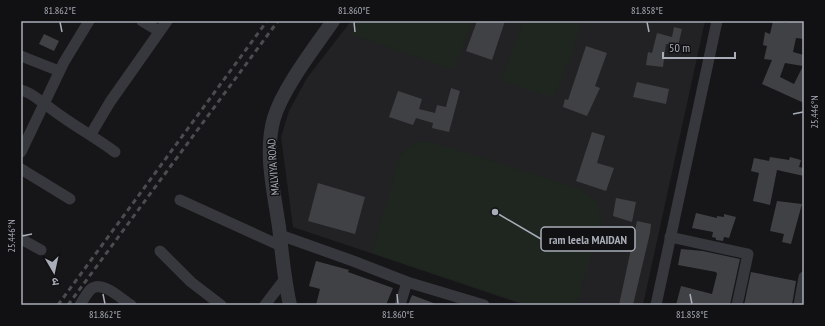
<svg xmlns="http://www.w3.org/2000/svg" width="825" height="326" font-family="'PT Sans Narrow','Noto Sans Devanagari',sans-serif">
<rect width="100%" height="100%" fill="#161618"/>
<polygon fill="#222225" points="351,21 705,21 643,305 525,305 293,227 281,137 289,111 307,78"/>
<g fill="#1e261f">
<polygon points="359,21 473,21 453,69 350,34"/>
<polygon points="524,21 582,21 569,62 554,95 542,95 501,80"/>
<polygon points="417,142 433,142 581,190 597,203 602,222 576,305 529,305 372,253 400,157 406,149"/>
</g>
<g fill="#404145" fill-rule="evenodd">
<polygon points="477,21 505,21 492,60 466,51"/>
<path d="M773 21 788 23 789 21H804V39L796 38 793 52 804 55V103L762 84 772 60 764 59 767 46 763 45 765 32 770 34ZM785 63 803 66 794 84 780 77Z"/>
<polygon points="674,27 682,29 678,46 666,44 663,67 646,65 648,52 652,53 657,33 672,37"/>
<polygon points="44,34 59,41 54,51 39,44"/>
<polygon points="586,46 607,53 595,86 600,88 587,116 563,107 565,99 568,100"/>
<polygon points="637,82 669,89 666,104 633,97"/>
<polygon points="451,88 460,91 449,132 432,128 433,123 416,118 413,125 389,117 398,91 422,99 419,109 435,113 437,105 446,107"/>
<polygon points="592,132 605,136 597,163 614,168 606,191 576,181"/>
<polygon points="770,157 789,160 790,157 801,160 799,167 804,168 804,176 777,170 770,205 753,201 759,173 751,171 754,158 769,161"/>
<polygon points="318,183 365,197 355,234 308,221"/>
<polygon points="616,198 636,202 632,222 613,216"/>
<polygon points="777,201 802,204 791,244 782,242 784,234 770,231"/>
<polygon points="696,213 717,218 717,216 724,217 724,214 736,217 729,238 724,237 723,241 716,240 716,238 712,237 713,232 692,228"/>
<polygon points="637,221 651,224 650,233 633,305 619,305"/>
<polygon points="681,249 703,251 740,259 730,305 676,305 681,286 712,294 717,274 716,272 678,265"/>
<polygon points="316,261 349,270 348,272 393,288 386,305 316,305 320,289 309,286"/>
<polygon points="751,272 796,281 792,305 744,305"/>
<polygon points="412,295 436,304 436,305 408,305"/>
</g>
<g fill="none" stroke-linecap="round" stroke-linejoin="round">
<g stroke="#37383d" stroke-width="11">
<polyline points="142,21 159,31"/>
<polyline points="21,56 59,71"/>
<path d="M21 90C32 93 36 98 45 104 67 122 92 135 115 152"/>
<polyline points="91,134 110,102 167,21"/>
<polyline points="21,152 64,62 89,21"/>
<polyline points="21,169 70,199"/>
<polyline points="180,200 281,246"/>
<polyline points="280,235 353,261 407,282 484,305"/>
<polyline points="670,237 748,254 737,305"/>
<polyline points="21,239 41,250"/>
<polyline points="160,251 191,282 221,305"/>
<path d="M80 305C83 300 87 293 91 289 103 280 121 299 131 305"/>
<polyline points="265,305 284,280"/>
<polyline points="400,305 407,282"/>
<polyline points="656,305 717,21"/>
<polyline points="799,305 804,277"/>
</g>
<path stroke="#37383d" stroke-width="14" d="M290 305C284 279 282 253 279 227 274 192 264 152 274 118 283 88 315 47 333 21"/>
<g stroke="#4a4c52" stroke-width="3" stroke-dasharray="5 4" stroke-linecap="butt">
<polyline points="58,305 267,21"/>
<polyline points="68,305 278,21"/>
</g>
</g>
<path fill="none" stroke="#a8adb8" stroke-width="1.5" d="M60 22 62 32M354 22 355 32M647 22 649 32M793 114 803 112M22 236 32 234M103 294 105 304M397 294 398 304M690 294 692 304"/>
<g text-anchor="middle" stroke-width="3" stroke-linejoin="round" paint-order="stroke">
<g font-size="11" fill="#a8adb8" stroke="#111113">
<text transform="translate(273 167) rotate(-94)" y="4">MALVIYA ROAD</text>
</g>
</g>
<path fill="none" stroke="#a8adb8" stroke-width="1.5" d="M495 212L541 239"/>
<circle fill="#a8adb8" stroke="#111113" stroke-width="1.5" cx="495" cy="212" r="4"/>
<rect fill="#111113" stroke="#a8adb8" stroke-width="1.5" x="541" y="227" width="94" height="24" rx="4"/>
<g font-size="12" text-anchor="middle" font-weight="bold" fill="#a8adb8">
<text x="588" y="244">ram leela MAIDAN</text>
</g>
<rect width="825" height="326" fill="none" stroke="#111113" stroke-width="44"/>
<g transform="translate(54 272) rotate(171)" stroke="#111113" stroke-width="3" paint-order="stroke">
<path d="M0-3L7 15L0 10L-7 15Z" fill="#a8adb8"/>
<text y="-6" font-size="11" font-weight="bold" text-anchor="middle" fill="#a8adb8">उ</text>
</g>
<path d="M663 52v6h72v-6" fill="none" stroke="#a8adb8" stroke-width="2"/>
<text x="669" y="52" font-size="12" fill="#a8adb8" stroke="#111113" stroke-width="3" paint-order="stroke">50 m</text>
<rect x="22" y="22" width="781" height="282" fill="none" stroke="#a8adb8" stroke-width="1.5"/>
<g font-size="10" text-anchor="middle" fill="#a8adb8">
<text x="60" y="14">81.862°E</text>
<text x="354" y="14">81.860°E</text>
<text x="647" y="14">81.858°E</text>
<text transform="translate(814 112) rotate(-90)" y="4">25.446°N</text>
<text transform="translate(11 236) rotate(-90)" y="4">25.446°N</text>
<text x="105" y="318">81.862°E</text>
<text x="398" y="318">81.860°E</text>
<text x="692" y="318">81.858°E</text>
</g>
</svg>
